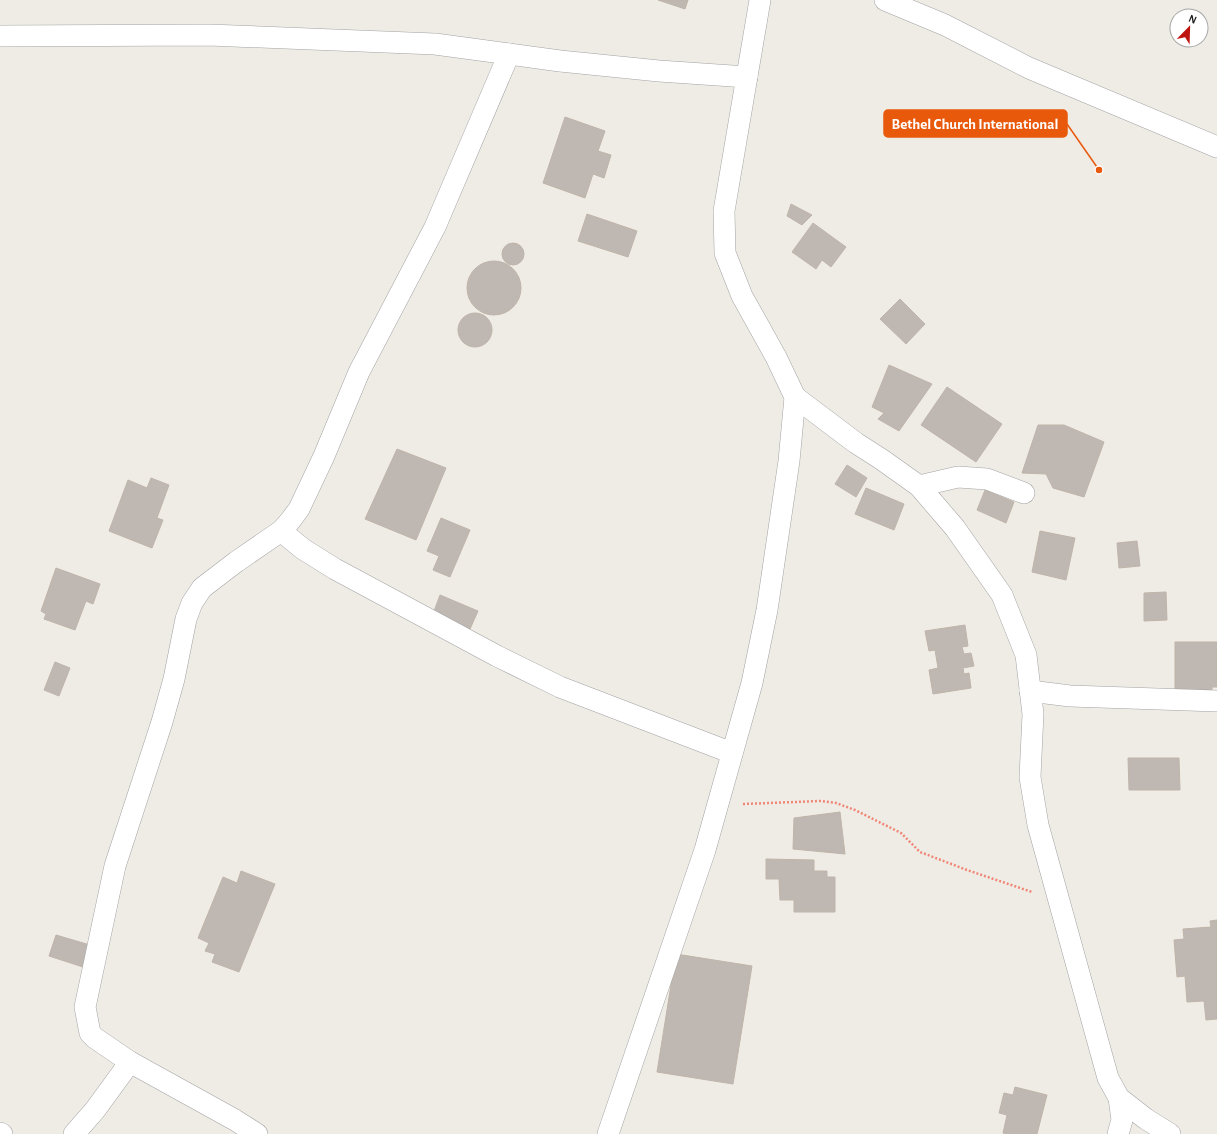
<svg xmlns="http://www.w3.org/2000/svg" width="1217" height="1134" font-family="'Alegreya Sans',sans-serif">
<rect width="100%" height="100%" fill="#efece6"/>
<g fill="#bfb8b2" stroke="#bfb4a9">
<polygon points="658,0 688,0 685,9"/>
<polygon points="565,117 605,131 598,151 611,155 604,178 593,174 585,198 543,183"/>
<polygon points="791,204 812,215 802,225 787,216"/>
<polygon points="587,214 637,231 628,257 578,241"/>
<polygon points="813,223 846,247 831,267 822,260 816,269 792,252"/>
<circle cx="513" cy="254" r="11"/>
<circle cx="494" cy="288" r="27"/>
<polygon points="900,299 925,324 906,344 880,319"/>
<circle cx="475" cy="330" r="17"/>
<polygon points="889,365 932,384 899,431 878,419 884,413 872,407"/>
<polygon points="947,387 1002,424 976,462 921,425"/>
<polygon points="1038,425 1064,425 1104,442 1084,497 1053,488 1046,474 1022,473"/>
<polygon points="397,449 446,468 416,540 365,519"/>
<polygon points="847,465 867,478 856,497 835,484"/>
<polygon points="151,478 169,485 157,518 163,520 152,548 109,531 128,480 147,488"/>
<polygon points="866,488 904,504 894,530 855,514"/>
<polygon points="985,490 1014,502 1006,523 977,510"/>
<polygon points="441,518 470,530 450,577 433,570 439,556 427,551"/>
<polygon points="1040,531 1075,538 1066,580 1032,572"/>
<polygon points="1137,541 1140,566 1119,568 1117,543"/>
<polygon points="56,568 100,584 93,604 86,601 75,630 44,619 46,614 41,611"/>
<polygon points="1166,592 1167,620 1144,621 1144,593"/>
<polygon points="440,595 478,611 470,629 433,614"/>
<polygon points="965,625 968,646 962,647 964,654 971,653 974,666 963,668 964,674 969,673 971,688 933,694 929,670 938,668 935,650 929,651 925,631"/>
<polygon points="1175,642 1217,642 1217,687 1212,687 1212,697 1188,697 1188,689 1175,689"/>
<polygon points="55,662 70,668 59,696 44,690"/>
<polygon points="1128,758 1179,758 1180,790 1129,790"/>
<polygon points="840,812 845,854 793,849 794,818"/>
<polygon points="766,859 814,860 814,871 827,871 827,877 835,877 835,912 794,912 794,900 780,900 779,879 766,879"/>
<polygon points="241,871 275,884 239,972 212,962 215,954 205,951 209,943 198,938 223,877 237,883"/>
<polygon points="1217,920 1217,1019 1206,1020 1204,1001 1187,1002 1185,976 1177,977 1174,940 1184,939 1183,929 1211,927 1210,921"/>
<polygon points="56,935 90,945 83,967 49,956"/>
<polygon points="676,954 752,966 733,1084 657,1072"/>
<polygon points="1015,1087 1047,1095 1037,1134 1008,1134 1003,1133 1007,1115 999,1113 1004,1093 1013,1095"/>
</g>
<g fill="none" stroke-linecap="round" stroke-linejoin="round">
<g stroke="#a3a3a3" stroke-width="22">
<g id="street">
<polyline points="885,0 945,25 1029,68 1217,147"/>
<polyline points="0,36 209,35 435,44 560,61 659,71 747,77"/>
<polyline points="795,397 856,443 881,459 919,486 955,528 1002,595 1026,655 1033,714 1030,777 1038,825 1108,1078 1119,1098 1146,1119 1170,1134"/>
<polyline points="919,486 958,477 987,479 1024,493"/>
<polyline points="281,531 303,549 335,569 497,656 560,687 732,753"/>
<polyline points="1030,691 1070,696 1217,701"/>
<polyline points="0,1133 2,1134"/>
<polyline points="74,1134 95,1110 130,1062"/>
<polyline points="257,1134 235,1120 130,1062 95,1038 90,1033 85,1007 115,866 162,722 174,679 186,619 192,603 202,588 236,562 281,531 290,521 299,509 324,456 359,372 435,227 509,54"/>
<polyline points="608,1134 705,850 752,683 767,610 789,461 795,397 776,357 742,296 725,253 724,211 760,0"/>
<polyline points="1118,1134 1122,1120 1119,1098"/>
</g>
</g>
<polyline stroke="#f08676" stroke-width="2.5" stroke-dasharray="2 2" stroke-linecap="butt" points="743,804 820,801 836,803 855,810 901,833 920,852 967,870 1032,892"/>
<use href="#street" stroke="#fff" stroke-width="21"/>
</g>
<path fill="none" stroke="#e8590c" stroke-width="1.5" d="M1099 170L1067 124"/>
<circle fill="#e8590c" stroke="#fff" stroke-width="1.5" cx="1099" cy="170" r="4"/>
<rect fill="#e8590c" stroke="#e8590c" stroke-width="1.5" x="884" y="110" width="183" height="27" rx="4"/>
<g font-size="15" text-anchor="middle" font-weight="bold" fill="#fff">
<text x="975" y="129">Bethel Church International</text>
</g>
<g transform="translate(1189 28) rotate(23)"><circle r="19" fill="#ffffff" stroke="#a5a5a5"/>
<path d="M0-3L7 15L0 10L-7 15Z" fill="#bf130f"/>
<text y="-6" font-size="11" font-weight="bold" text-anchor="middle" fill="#1f1f1f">N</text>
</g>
</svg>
